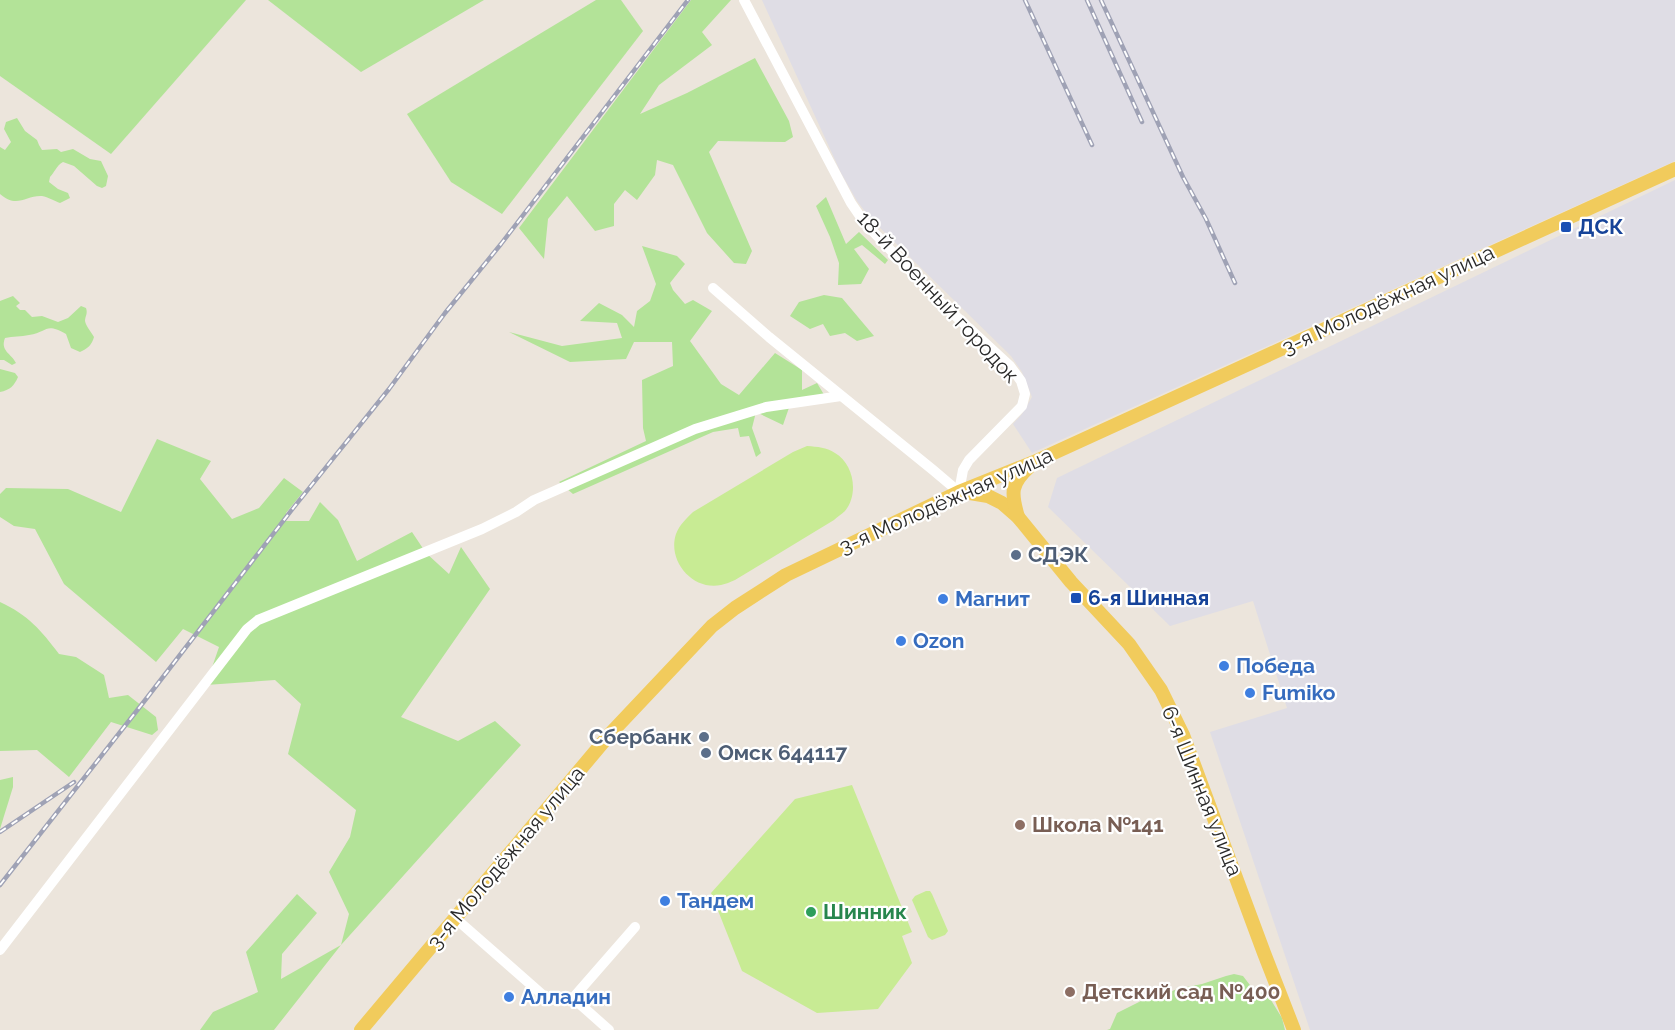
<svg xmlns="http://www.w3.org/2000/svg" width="1675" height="1030" font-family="Raleway,sans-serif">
<rect width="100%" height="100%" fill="#ece5dc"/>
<g fill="#dfdde5">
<polygon points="762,0 1675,0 1675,161 1032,453 1013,424 1022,414 1032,397 1022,372 1011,356 870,218 857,201 841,173"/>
<polygon points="1675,180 1675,1030 1310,1030 1210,732 1287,708 1253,601 1170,626 1048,507 1057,478"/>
</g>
<g fill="#b3e398">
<polygon points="0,0 246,0 111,154 0,76"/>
<polygon points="268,0 484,0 361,72"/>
<polygon points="596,0 621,0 643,31 502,214 451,182 407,114"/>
<polygon points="691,0 731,0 702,32 712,45 659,85 640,114 687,93 755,58 789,121 793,137 785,142 718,141 709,152 752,251 746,264 734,263 707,233 673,165 657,160 655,175 637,200 625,190 614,204 614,226 595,231 567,196 548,219 544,259 519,228"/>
<path d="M17 118 25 131 37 140 39 145 42 150 57 149 61 152 73 149 90 159 101 161 108 176 106 186 102 188 97 186 74 166 63 162C56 166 55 172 50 177L49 182 58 189 68 193 70 198 60 203C55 201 48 197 42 196 26 195 17 209 0 194V147L5 150 11 142 4 129 6 122Z"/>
<polygon points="826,197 846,244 859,232 888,260 885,264 862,245 854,249 869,269 861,284 838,285 839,263 830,237 816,206"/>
<polygon points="642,246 677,256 685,264 670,283 673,290 685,304 693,300 712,311 690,341 721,384 739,395 775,353 802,370 802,390 817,383 829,403 791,402 783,425 756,412 752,428 761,453 756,457 749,436 740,437 738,428 713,432 573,494 559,482 646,441 643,428 642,380 673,366 672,342 634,342 626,359 570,362 509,332 562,346 622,338 617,323 580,321 599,303 622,315 634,327 637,311 650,301 656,284"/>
<polygon points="824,295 842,298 874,336 857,341 845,333 830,336 823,324 810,329 790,316 799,302"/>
<path d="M13 296 20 303 16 306 20 310H25L32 317 42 316 58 322 68 318 81 306 86 308C88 314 85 316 85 321 86 326 91 332 94 337 92 345 87 349 80 352L71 348 66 334C45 322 48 332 29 335 21 337 13 336 5 338 0 351 11 353 16 363L12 365 4 360H0V301Z"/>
<path d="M0 369 15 373 18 377C14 386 10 390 0 392Z"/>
<polygon points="157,439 211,461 200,479 232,519 259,508 284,478 303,492 286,513 286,521 309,521 320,502 338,520 357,561 412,532 426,553 449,574 461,547 490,589 401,717 458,741 495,721 521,745 341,945 274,1030 200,1030 213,1012 258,992 246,952 297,894 317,913 282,954 281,979 341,945 349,914 329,872 350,837 356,810 288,754 301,704 275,680 206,685 219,647 183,629 156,662 64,584 35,529 14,526 0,517 0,494 6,488 68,489 121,512"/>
<path d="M0 602C28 615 41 630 59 654L76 657 104 675 109 698 128 695 156 717 158 730 152 735 111 722 69 777 37 750 0 751Z"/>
<polygon points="13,777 13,787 0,829 0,780"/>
<polygon points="1234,974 1243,976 1253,989 1269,997 1282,1018 1285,1030 1107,1030 1110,1029 1117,1013 1143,1000 1153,999 1177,989 1202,984 1226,976"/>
</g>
<g fill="#c8eb94">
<path d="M807 446C818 447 826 447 835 453 854 464 859 494 845 511 842 514 837 517 834 520L735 580C730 582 726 584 721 585 693 591 667 561 676 534 680 524 686 519 693 512L793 452Z"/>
<polygon points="852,785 912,932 902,936 912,963 878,1009 817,1013 742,971 711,893 795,799"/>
<polygon points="926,891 930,891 932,894 948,931 945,935 932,940 928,937 912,900 915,896"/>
</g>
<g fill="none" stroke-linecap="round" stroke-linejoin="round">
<g stroke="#fff" stroke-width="10">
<polyline points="744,0 851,203 864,222 934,296 1010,366 1021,381 1025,394 1022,406 969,460 963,470 959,492"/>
<polyline points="713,288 769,337 933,470 959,492"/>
<polyline points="455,918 545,997 555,1000 573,998 635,927"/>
<polyline points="0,950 247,629 258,620 482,529 516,512 534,500 695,429 766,407 841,396"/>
<polyline points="573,998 609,1030"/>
</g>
<g stroke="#f1cb5c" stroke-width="14">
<polyline points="964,492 988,496 1002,503 1018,517 1071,582 1129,644 1161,690 1183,735 1264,953 1294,1030"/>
<path d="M1018 517C1011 493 1010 484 1030 466"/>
<polyline points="361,1030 610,734 712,626 735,608 786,575 959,492 1034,462 1675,169"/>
</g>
<g stroke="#9fa2b5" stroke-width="4.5">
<g id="rail">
<polyline points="1025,0 1092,145"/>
<polyline points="1087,0 1142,122"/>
<polyline points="1101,0 1183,177 1206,219 1235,283"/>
<polyline points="0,832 74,782"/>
<polyline points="0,885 146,699 294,507 389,389 445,313 501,244 688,0"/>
</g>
</g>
<use href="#rail" stroke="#fff" stroke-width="2" stroke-dasharray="7" stroke-linecap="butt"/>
</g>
<g fill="#1a4fb4" stroke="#fff" stroke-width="2">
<rect x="1560" y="221" width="12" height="12" rx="3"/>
<rect x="1070" y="592" width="12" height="12" rx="3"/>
</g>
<g fill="#5c6f8a" stroke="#fff" stroke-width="2">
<circle cx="1016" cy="555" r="6"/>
<circle cx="704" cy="737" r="6"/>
<circle cx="706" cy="753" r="6"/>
</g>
<g fill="#3f7fe0" stroke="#fff" stroke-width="2">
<circle cx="943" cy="599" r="6"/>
<circle cx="901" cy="641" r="6"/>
<circle cx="1224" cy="666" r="6"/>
<circle cx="1250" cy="693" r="6"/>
<circle cx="665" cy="901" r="6"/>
<circle cx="509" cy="997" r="6"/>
</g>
<g fill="#8d6e63" stroke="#fff" stroke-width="2">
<circle cx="1020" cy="825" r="6"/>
<circle cx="1070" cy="992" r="6"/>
</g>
<circle fill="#2e9e5b" stroke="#fff" stroke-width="2" cx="811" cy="912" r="6"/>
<g text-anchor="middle" stroke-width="4.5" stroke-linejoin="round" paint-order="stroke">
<g font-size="21" font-weight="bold" fill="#164399" stroke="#fff" text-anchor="start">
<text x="1578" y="234">ДСК</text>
<text x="1088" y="605">6-я Шинная</text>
</g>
<g font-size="21" fill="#2a2a2a" stroke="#fff">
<text transform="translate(938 297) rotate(47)" y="7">18-й Военный городок</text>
<text transform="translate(1388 300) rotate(-25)" y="7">3-я Молодёжная улица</text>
<text transform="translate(946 501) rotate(-24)" y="7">3-я Молодёжная улица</text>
<text transform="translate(1202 791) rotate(68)" y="7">6-я Шинная улица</text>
<text transform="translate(506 858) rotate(-50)" y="7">3-я Молодёжная улица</text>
</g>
<g font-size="21" font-weight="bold" fill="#4e5e75" stroke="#fff" text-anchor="start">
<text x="1028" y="562">СДЭК</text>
<text x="692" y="744" text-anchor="end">Сбербанк</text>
<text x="718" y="760">Омск 644117</text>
</g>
<g font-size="21" font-weight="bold" fill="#366cbe" stroke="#fff" text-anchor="start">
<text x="955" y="606">Магнит</text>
<text x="913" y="648">Ozon</text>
<text x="1236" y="673">Победа</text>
<text x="1262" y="700">Fumiko</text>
<text x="677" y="908">Тандем</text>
<text x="521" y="1004">Алладин</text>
</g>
<g font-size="21" font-weight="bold" fill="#785e54" stroke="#fff" text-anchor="start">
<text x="1032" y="832">Школа №141</text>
<text x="1082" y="999">Детский сад №400</text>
</g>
<g font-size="21" font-weight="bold" fill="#27864d" stroke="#fff" text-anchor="start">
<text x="823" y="919">Шинник</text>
</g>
</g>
</svg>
